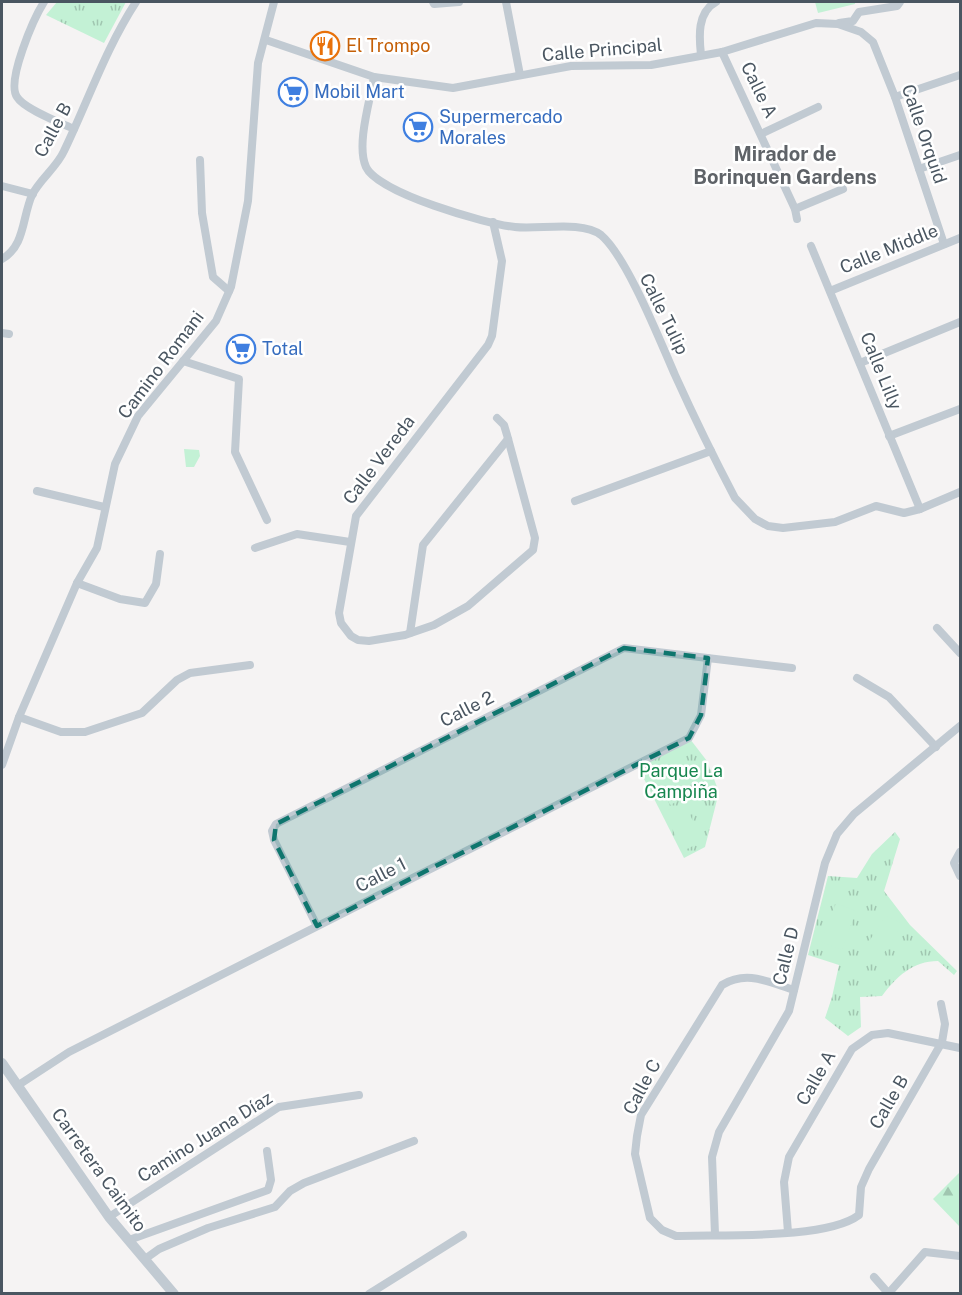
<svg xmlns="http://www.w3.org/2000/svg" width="962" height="1295" font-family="'Public Sans',sans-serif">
<defs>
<pattern id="forest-firs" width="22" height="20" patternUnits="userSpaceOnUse" patternTransform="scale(1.5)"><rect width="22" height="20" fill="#c3f1d5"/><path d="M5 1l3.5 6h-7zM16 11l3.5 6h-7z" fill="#a0c6b0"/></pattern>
<pattern id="park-tufts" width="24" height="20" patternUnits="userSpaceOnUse" patternTransform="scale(1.5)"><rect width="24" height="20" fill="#c3f1d5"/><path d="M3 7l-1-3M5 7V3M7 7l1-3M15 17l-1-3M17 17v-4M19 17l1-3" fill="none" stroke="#a0c6b0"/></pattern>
</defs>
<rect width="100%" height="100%" fill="#f5f3f3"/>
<polygon fill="url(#forest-firs)" points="960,1172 960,1227 933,1199"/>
<g fill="url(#park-tufts)">
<polygon points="57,2 126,2 104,43 46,15"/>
<polygon points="690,739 707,761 719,792 705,847 684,858 638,767"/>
<path d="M895 832 900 839 884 891 910 925 957 971 954 975 938 961C913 961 896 977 882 996L860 997 861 1027 848 1036 825 1018 832 997 839 965 808 955 828 876 857 878 872 854Z"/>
</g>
<g fill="#c3f1d5">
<polygon points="815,2 855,2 855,4 818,13"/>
<polygon points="184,449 199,450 200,456 194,467 186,467"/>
<polygon points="672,767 686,797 670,805 655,775"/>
<polygon points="684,803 703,841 683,851 664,812"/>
<polygon points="836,903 856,911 842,950 821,942"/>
<polygon points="886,915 902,924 884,953 868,943"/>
</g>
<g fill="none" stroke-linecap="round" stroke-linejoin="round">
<g stroke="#c1cad2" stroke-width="8">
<path d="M44 2C34 18 6 81 17 97 24 109 61 123 74 129"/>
<polyline points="433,2 434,4 459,2"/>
<polyline points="506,2 520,75"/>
<polyline points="839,23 853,21 859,12 897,6 900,2"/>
<polyline points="266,40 374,77 453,88 571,66 651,65 722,52 816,23 838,24 861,32 873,42 895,97 944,244"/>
<polyline points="722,52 795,209 797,219"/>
<path d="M701 55C699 37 697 12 716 2"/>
<path d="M374 77C370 101 356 145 366 167 378 193 486 224 515 227 538 230 582 220 601 235 627 257 660 341 675 375 694 417 714 458 735 498L755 519 768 526 783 528 835 522 876 506 904 513 920 509 960 492"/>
<polyline points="895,97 960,75"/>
<polyline points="761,134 818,107"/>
<polyline points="200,160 202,213 213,277 229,291"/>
<polyline points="919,169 960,155"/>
<polyline points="2,186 33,194"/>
<polyline points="795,209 843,189"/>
<polyline points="493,222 502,261 492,336 488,345 356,516 339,613 341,623 351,636 358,640 369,641 405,635 434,625 468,606 533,550 535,538 507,435 504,425 497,418"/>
<polyline points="811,246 920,509"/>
<path d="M2 259C25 246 22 218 32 195 40 179 57 167 64 151 88 101 106 48 136 2"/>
<polyline points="830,291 960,238"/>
<polyline points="2,333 9,334"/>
<polyline points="183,361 239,379 235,452 267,520"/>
<polyline points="860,363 960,322"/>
<polyline points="889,436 960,409"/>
<polyline points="37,491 104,507"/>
<polyline points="575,501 711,451"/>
<polyline points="255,548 297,534 350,542"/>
<polyline points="77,583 120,599 145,603 156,584 160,554"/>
<polyline points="937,628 960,653"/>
<polyline points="410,633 423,545 508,439"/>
<polyline points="857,678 889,697 936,747"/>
<polyline points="19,717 61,732 85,732 142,713 177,680 190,673 250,665"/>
<polyline points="2,765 19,717 77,583 97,548 115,464 138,416 216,321 231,287 248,201 258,63 274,2"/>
<polyline points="960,852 954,863 960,876"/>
<polyline points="317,926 274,840 272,831 276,824 624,648 792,668"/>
<path d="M794 990C768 982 747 970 722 985L641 1115 637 1136 635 1154 650 1218 662 1230 676 1236C720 1234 826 1240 859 1215L861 1187 869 1169 942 1042 945 1024 941 1004"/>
<polyline points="17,1086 69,1052 689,738 701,715 708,658"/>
<polyline points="109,1217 279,1107 359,1095"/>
<polyline points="788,1232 784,1182 789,1157 852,1049 872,1035 888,1033 960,1048"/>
<polyline points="715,1234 712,1157 719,1132 789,1011 825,863 837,834 854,814 960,726"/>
<polyline points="129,1240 268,1190 271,1180 267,1151"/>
<polyline points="145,1259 159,1249 208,1228 275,1207 290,1191 304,1183 414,1141"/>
<polyline points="874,1277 888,1293"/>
<polyline points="369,1294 463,1235"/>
<polyline points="888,1294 925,1252 960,1256"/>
</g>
<polyline stroke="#c1cad2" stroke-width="10" points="2,1063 109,1217 174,1294"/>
</g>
<path fill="#0f766e" fill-opacity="0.2" stroke="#0f766e" stroke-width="4.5" stroke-dasharray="12 8" stroke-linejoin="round" d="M624 648 708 658 701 715 689 738 317 926 274 840 276 824Z"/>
<defs>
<g id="restaurant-ring" transform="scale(1.5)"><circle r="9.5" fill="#fff" stroke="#e8710a" stroke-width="1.5"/><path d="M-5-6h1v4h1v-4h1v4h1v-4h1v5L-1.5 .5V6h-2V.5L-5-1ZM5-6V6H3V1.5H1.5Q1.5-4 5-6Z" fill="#e8710a"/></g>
<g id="supermarket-ring" transform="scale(1.5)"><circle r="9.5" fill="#fff" stroke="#3f7fe0" stroke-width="1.5"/><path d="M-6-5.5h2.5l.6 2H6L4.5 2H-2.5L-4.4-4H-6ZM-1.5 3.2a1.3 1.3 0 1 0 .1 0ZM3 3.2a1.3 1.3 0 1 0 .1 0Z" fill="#3f7fe0"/></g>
</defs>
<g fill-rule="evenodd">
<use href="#restaurant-ring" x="325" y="46"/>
<use href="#supermarket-ring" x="293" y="92"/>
<use href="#supermarket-ring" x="418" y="127"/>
<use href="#supermarket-ring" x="241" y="349"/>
</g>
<g text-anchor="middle" stroke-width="5" stroke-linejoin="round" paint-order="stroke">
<g font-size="18" fill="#c56008" stroke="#fff" text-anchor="start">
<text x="346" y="52">El Trompo</text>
</g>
<g font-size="18" fill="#4a5661" stroke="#fff">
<text transform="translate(602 50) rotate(-5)" y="6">Calle Principal</text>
<text transform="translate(759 90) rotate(64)" y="6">Calle A</text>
<text transform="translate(53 130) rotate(-62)" y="6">Calle B</text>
<text transform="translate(924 134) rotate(71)" y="6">Calle Orquid</text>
<text transform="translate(889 249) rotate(-22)" y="6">Calle Middle</text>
<text transform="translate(664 314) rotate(64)" y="6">Calle Tulip</text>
<text transform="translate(161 365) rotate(-53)" y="6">Camino Romani</text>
<text transform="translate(881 371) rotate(68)" y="6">Calle Lilly</text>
<text transform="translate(379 460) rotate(-53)" y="6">Calle Vereda</text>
<text transform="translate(467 709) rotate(-27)" y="6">Calle 2</text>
<text transform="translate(381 875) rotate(-27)" y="6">Calle 1</text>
<text transform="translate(786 956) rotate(-76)" y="6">Calle D</text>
<text transform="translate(816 1078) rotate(-60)" y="6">Calle A</text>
<text transform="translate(642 1087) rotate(-62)" y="6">Calle C</text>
<text transform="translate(889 1102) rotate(-60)" y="6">Calle B</text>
<text transform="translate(205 1137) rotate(-32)" y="6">Camino Juana Díaz</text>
<text transform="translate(99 1170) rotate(54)" y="6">Carretera Caimito</text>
</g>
<g font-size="18" fill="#366cbe" stroke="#fff" text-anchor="start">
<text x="314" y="98">Mobil Mart</text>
<text x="439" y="123">Supermercado<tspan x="439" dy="21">Morales</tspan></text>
<text x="262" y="355">Total</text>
</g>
<g font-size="18" fill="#17864f" stroke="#fff">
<text x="681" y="777">Parque La<tspan x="681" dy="21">Campiña</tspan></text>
</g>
<g font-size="20" font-weight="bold" fill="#5f6368" stroke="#fff">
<text x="785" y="161">Mirador de<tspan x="785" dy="23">Borinquen Gardens</tspan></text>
</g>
</g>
<rect width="962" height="1295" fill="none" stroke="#4a5661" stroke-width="6"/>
</svg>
